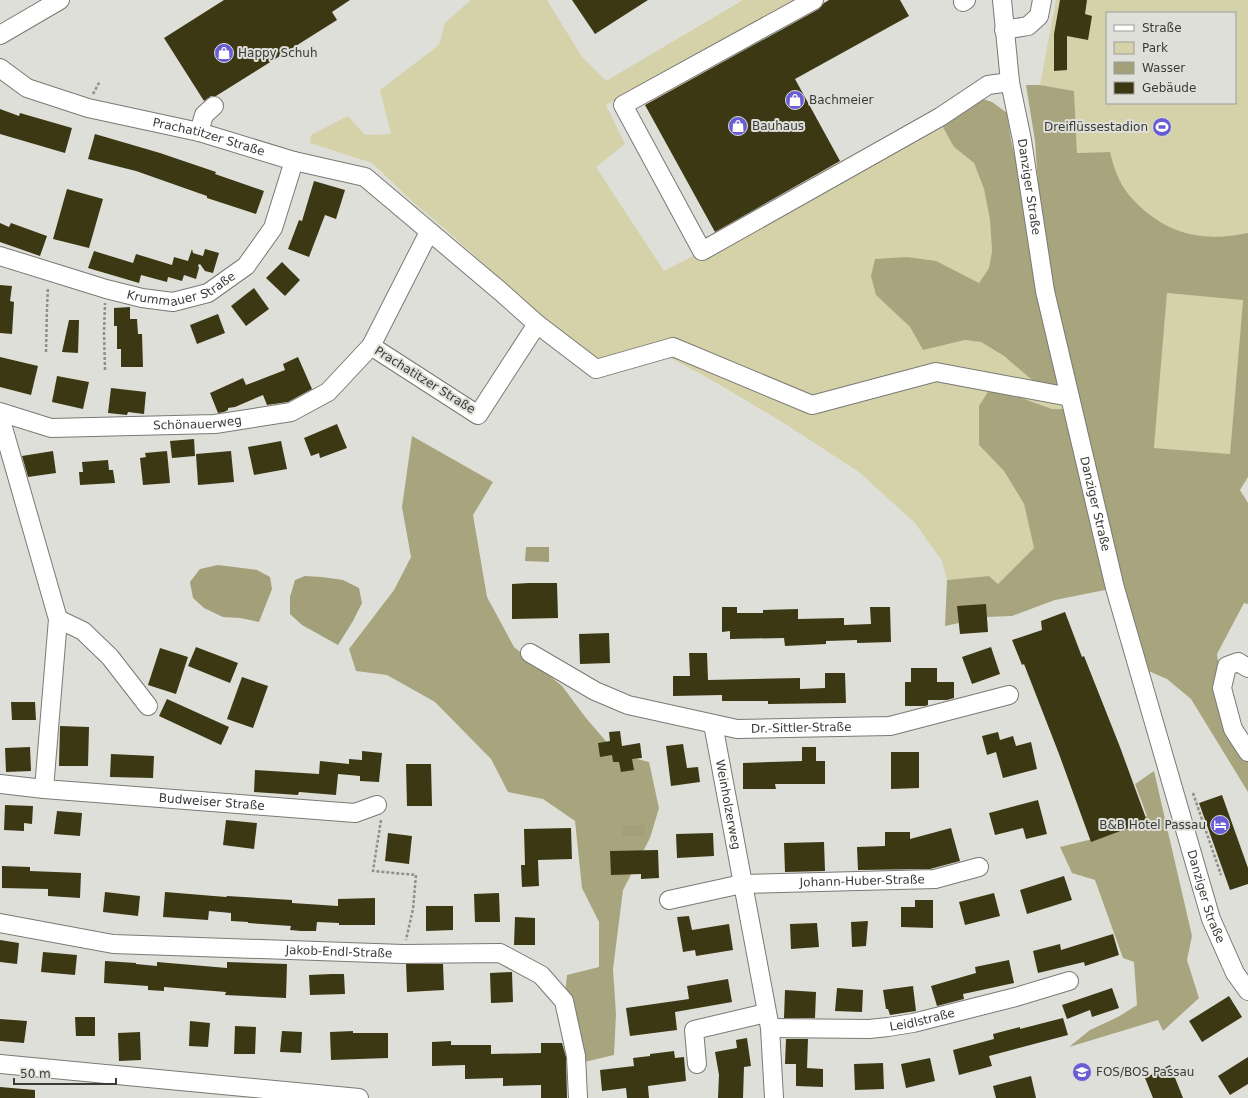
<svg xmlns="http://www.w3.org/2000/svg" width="1248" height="1098" font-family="'DejaVu Sans',sans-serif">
<rect width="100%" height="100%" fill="#dfdfd9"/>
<g fill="#d5d2aa" fill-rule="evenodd">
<polygon points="471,0 547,0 582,57 606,81 743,0 795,0 606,105 625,144 596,167 664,271 702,251 940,117 954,147 974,163 984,189 990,220 992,251 989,268 979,283 967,278 876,295 910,327 923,350 965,340 981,342 1004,356 1044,389 1073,409 1052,409 991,387 979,445 1004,471 1024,504 1034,548 998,584 989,576 947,580 942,561 915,523 859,472 779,420 708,378 659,352 602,370 446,230 414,203 372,163 310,143 311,135 348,116 365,135 391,134 380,90 439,45 445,23"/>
<path d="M1056 0H1248V233C1209 241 1176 237 1145 211 1137 204 1130 197 1124 188 1117 177 1113 165 1110 152L1077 153 1074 91 1040 85ZM1107 13H1235V103H1107Z"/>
<polygon points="1167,293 1243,299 1230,454 1154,448"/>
</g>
<g fill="#a8a57e" fill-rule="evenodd">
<path d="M1026 85H1040L1074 91 1077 153 1110 152C1113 164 1117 177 1124 188 1130 197 1137 204 1145 211 1176 237 1209 241 1248 233V477L1240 490 1248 503V604L1244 603 1217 654 1222 688 1248 752V792L1191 699 1167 679 1137 666 1115 588 1055 600 1012 616 986 617 945 626 947 580 989 576 998 584 1034 548 1024 504 1004 471 979 445V406L991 387 1052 409H1073L1044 390 1004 356 981 342 965 340 923 350 910 327 876 295 871 276 875 259 907 257 936 261 979 283 989 268 992 251 990 220 984 189 974 163 954 147 944 129 940 117 983 99 992 102 1007 113 1011 140 1045 287 1035 141ZM1167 293 1243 300 1230 454 1154 448Z"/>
<polygon points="412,436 493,482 473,515 487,597 514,647 562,686 586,718 617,754 649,762 659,808 650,838 623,890 613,969 616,1014 614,1055 580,1063 565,995 567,975 599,967 599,922 582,888 575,821 543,799 508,792 491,759 435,702 387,675 356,671 349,649 394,590 411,557 402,507"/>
<polygon points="1154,771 1192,936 1187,960 1199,998 1163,1031 1158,1020 1069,1047 1090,1030 1118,1017 1137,1005 1134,962 1123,958 1095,880 1072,873 1060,847 1109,835 1147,816 1135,784"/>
</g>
<g fill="#a39f78">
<polygon points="526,547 549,547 549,562 525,561"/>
<polygon points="218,565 257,570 270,577 272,589 259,622 240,618 223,617 204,608 193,598 190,582 200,569"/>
<polygon points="305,576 322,577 343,580 359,588 362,603 353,621 338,645 302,625 290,614 290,597 295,580"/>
<rect x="622" y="825" width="23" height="11"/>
</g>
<g fill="#3c3814">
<polygon points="224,0 350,0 332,12 337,20 216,96 211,96 204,101 164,38"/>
<polygon points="572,0 648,0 595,34"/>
<polygon points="829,0 900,0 909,16 795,79 840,161 715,232 645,105 819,9 824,3"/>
<polygon points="1060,0 1087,0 1085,14 1092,16 1088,40 1067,36 1067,70 1054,71 1054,34"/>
<polygon points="0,109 19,116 20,113 72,128 65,153 0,134"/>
<polygon points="95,134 160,153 216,172 215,174 264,191 256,214 207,198 207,196 136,171 88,159"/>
<polygon points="314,181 345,190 336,219 325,215 309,257 288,249 299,220 302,221"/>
<polygon points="67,189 103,199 89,248 53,239"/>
<polygon points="0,223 9,227 11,223 47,236 40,256 0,242"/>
<polygon points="192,249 193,253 203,256 205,249 219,253 213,273 205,271 200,264 198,265 199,268 196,279 184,275 182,281 168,277 167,282 141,275 139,283 88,268 94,251 133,263 136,254 172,265 174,257 188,261"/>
<polygon points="282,262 300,280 285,296 266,278"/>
<polygon points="0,285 12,286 10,301 14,302 12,334 0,333"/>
<polygon points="254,288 269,309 246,326 231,306"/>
<polygon points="130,307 130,319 137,319 138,334 142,334 143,367 121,367 121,349 117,349 117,326 114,326 114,308"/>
<polygon points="218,314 225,333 197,344 190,325"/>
<polygon points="69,320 79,320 78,353 62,352"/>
<polygon points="0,357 38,366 31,395 0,387"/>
<polygon points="298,357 312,389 288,402 267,405 263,395 235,407 228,408 228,410 224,412 218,413 210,393 243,378 246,385 285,370 283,364"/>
<polygon points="57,376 89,382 83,409 52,402"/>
<polygon points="111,388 146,392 144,414 128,412 127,415 108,413"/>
<polygon points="337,424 347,448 320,458 319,453 311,456 304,438"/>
<polygon points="194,439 195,456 172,458 170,441"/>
<polygon points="281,441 287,469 254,475 248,447"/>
<polygon points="53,451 56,473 28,477 22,456"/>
<polygon points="167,451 170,483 143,485 140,458 146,457 145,453"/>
<polygon points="231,451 234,482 198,485 196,454"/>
<polygon points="108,460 109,470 113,470 115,483 80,485 79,472 83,472 82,462"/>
<polygon points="529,583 557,583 558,618 512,619 512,584"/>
<polygon points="986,604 988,632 960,634 957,606"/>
<polygon points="722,607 737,607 737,613 763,613 763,610 798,609 798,619 844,618 844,625 871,624 870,607 890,607 891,642 857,643 857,640 826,641 826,644 785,646 784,638 730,639 730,631 722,632"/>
<polygon points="1065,612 1082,657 1084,656 1120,747 1147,821 1091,842 1059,754 1024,664 1022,665 1012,640 1042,630 1041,621"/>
<polygon points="609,633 610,663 580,664 579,634"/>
<polygon points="196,647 238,663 230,683 188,666"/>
<polygon points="991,647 1000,674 972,684 962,657"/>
<polygon points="160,648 188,657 176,694 148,685"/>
<polygon points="689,653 707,653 708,680 800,678 800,689 825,688 825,673 845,673 846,703 768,704 768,701 722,701 722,695 673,696 673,676 690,676"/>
<polygon points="911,668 937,668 937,682 954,682 954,698 947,700 928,700 928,705 925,706 905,706 905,682 911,682"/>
<polygon points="242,677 268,686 253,728 227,719"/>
<polygon points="167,699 229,727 221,745 159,716"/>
<polygon points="11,702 35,702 36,720 12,720"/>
<polygon points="60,726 89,727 88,766 59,766"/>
<polygon points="620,731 622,746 640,743 642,758 632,759 634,770 621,772 619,762 613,762 612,755 600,757 598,743 610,741 609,732"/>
<polygon points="998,732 1000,740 1013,736 1016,746 1031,742 1037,769 1003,778 996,752 987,755 982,736"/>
<polygon points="683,744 687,768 698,767 700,782 671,786 666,746"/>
<polygon points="30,747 31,771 6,772 5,748"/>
<polygon points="802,747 816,747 816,761 825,761 825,784 775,784 776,789 743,789 743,763 802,761"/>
<polygon points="362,751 382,753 379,782 360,781 360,776 338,774 336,795 299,792 298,795 254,792 255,770 319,774 320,761 349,764 349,759 362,760"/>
<polygon points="891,752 919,752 919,788 891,789"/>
<polygon points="111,754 154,756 153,778 110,777"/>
<polygon points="406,764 431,764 432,806 407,806"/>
<polygon points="1222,795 1248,868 1248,884 1230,890 1199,803"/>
<polygon points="1038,800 1047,834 1026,839 1023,828 995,835 989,813"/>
<polygon points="5,805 33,806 32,824 24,823 24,831 4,830"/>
<polygon points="57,811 82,813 80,836 54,834"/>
<polygon points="226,820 257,823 254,849 223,845"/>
<polygon points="571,828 572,859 538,860 539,886 522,887 521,865 525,865 524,829"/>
<polygon points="951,828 960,861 930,869 858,870 857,847 885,846 885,832 910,832 910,839"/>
<polygon points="388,833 412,836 409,864 385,861"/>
<polygon points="713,833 714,856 677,858 676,834"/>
<polygon points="824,842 825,871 785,872 784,843"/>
<polygon points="658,850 659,878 641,879 641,874 611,875 610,851"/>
<polygon points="2,866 30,867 30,871 81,873 80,898 48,896 48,889 2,888"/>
<polygon points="1064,876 1072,900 1027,914 1020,890"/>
<polygon points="105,892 140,896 138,916 103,912"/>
<polygon points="165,892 226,897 227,896 292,900 292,903 338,906 338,899 375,898 375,925 339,925 339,923 317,922 316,931 301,931 290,930 291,926 248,923 248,922 231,921 231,913 209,911 208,920 163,917"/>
<polygon points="499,893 500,922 475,922 474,894"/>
<polygon points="994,893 1000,916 965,925 959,902"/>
<polygon points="915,900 933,900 933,928 901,927 901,907 915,907"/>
<polygon points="426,906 453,906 453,930 426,931"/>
<polygon points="689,916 692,930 729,924 733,950 696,956 695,950 683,952 677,917"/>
<polygon points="515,917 535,918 535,945 514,945"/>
<polygon points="868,921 866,946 852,947 851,922"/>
<polygon points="817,923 819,947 791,949 790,924"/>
<polygon points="1113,934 1119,955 1085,966 1084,962 1038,973 1033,951 1060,944 1061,950"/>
<polygon points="0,940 19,943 17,964 0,962"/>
<polygon points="43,952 77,955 75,975 41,972"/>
<polygon points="1009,960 1014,983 963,994 964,999 937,1006 931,986 976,973 975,967"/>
<polygon points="105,961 136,963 136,964 157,966 157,962 227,968 227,962 287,964 286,998 225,995 226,992 164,987 164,991 148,990 148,986 104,983"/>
<polygon points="406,964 443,964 444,990 407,992"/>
<polygon points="512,972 513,1002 491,1003 490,973"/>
<polygon points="332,974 344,974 345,994 310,995 309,975"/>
<polygon points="728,979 732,1002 675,1012 677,1030 630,1036 626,1008 689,999 687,986"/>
<polygon points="913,986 916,1011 890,1015 888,1009 886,1009 883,990"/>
<polygon points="837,988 863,990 862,1012 835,1011"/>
<polygon points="1112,988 1119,1008 1092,1017 1090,1010 1067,1019 1062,1005"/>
<polygon points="785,990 816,992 815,1018 784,1018"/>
<polygon points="1229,996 1242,1017 1202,1042 1189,1021"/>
<polygon points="75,1017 95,1017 95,1036 76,1036"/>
<polygon points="1063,1018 1068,1035 989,1056 992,1066 959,1075 953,1050 994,1039 993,1034 1020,1027 1020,1029"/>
<polygon points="0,1019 27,1021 24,1043 0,1041"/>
<polygon points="190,1021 210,1023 208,1047 189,1046"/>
<polygon points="235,1026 256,1027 255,1054 234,1054"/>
<polygon points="282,1031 302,1032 301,1053 280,1052"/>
<polygon points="353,1031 353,1033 388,1033 388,1058 331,1060 330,1032"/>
<polygon points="140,1032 141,1060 119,1061 118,1033"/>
<polygon points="747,1038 751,1066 744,1067 743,1098 718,1098 719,1075 715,1052 737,1048 736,1040"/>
<polygon points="786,1039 808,1039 807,1068 823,1069 823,1087 796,1086 796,1064 785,1064"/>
<polygon points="451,1041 451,1045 491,1045 491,1054 541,1053 541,1043 562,1043 566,1057 567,1098 541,1098 541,1085 503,1086 503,1078 465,1079 465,1065 432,1066 432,1042"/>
<polygon points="674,1051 675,1058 684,1057 686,1081 648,1086 649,1098 627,1098 626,1088 602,1091 600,1070 634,1066 633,1058 650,1056 650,1054"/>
<polygon points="1248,1057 1248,1084 1230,1095 1218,1076"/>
<polygon points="930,1058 935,1081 906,1088 901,1064"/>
<polygon points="883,1063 884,1089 855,1090 854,1064"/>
<polygon points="1170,1065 1183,1098 1153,1098 1145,1078"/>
<polygon points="1031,1076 1036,1098 996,1098 993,1086"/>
<polygon points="0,1087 35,1090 35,1098 0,1098"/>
</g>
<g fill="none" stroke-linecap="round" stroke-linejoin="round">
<g stroke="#7a7974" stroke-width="20">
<g id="minor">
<polyline points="814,0 623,105 702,251 940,117 988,85 1010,82"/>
<path id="s1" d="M1002 0 1010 82 1022 140 1045 291 1115 588 1211 919 1235 973 1248 991"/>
<polyline points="963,2 966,0"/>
<polyline points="1004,30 1028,26 1039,16 1042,0"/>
<polyline points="0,35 60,0"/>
<path id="s2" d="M0 68 27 88 88 108 199 132 294 161 365 177 500 291 537 324 478 415 371 346 429 232"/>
<polyline points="199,132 204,115 214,106"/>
<path id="s3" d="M0 256 106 289 142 298 173 302 208 293 246 266 273 228 294 161"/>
<polyline points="537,324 596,369 673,347 812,405 936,372 1070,397"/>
<path id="s4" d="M0 412 51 428 215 424 291 412 328 392 371 346"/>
<path id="s5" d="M0 417 58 619 44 789 355 813 377 805"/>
<polyline points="58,619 83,631 110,657 148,706"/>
<path id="s6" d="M530 653 595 691 628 705 737 729 890 726 1009 695"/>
<polyline points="1248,668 1238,662 1227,666 1222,688 1233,729 1248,752"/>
<path id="s7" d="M713 724 770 1028 774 1098"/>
<polyline points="0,784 44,789"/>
<path id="s8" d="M669 900 742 884 935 879 979 867"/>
<path id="s9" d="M0 923 113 944 403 954 500 953 541 975 564 1001 576 1056 578 1098"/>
<path id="s10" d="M770 1028 869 1029 888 1027 913 1023 1016 997 1069 981"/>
<polyline points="0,1064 359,1098"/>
<polyline points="697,1064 694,1030 766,1013"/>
</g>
</g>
<g stroke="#90908b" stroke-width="2.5" stroke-dasharray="3 2" stroke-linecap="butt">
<polyline points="93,94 100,81"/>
<polyline points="46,352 47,308 48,287"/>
<polyline points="105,370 104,333 105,303"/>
<polyline points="1193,793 1221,875"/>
<polyline points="381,820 373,871 416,875 413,909 406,940"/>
</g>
<use href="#minor" stroke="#fff" stroke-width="18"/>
</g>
<defs>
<g id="shop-disc" transform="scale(1)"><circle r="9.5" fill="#695dd6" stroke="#dfdfd9"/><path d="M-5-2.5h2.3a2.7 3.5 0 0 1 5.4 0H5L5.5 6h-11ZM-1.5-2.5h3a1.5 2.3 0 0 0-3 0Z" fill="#fff"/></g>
<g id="stadium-disc" transform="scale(1)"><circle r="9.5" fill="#695dd6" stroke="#dfdfd9"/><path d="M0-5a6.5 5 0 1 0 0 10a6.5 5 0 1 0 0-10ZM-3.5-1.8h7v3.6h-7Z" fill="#fff"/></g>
<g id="hotel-disc" transform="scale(1)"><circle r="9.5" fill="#695dd6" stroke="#dfdfd9"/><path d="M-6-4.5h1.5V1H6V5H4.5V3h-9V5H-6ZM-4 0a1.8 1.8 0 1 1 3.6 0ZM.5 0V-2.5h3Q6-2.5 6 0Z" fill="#fff"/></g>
<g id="school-disc" transform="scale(1)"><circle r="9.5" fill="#695dd6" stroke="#dfdfd9"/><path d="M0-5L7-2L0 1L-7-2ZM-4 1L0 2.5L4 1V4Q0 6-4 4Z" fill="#fff"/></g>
</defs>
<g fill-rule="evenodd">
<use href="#shop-disc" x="224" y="53"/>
<use href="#shop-disc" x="795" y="100"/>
<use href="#shop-disc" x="738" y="126"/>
<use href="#stadium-disc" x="1162" y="127"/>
<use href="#hotel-disc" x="1220" y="825"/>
<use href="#school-disc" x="1082" y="1072"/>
</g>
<g text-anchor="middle" stroke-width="4" stroke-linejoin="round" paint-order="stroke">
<g font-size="12" fill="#3a3a37" stroke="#dfdfd9" text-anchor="start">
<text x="238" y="57">Happy Schuh</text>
<text x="809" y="104">Bachmeier</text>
<text x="752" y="130">Bauhaus</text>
<text x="1148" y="131" text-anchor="end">Dreiflüssestadion</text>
<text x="1206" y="829" text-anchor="end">B&amp;B Hotel Passau</text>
<text x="1096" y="1076">FOS/BOS Passau</text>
</g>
<g font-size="12" fill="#3a3a37" stroke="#dfdfd9">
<text dy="4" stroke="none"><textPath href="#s2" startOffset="222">Prachatitzer Straße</textPath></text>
<text dy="4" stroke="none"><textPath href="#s1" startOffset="189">Danziger Straße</textPath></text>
<text dy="4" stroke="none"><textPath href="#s3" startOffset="190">Krummauer Straße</textPath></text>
<text transform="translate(425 380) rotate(32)" y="4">Prachatitzer Straße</text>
<text dy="4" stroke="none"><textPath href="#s4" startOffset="200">Schönauerweg</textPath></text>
<text dy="4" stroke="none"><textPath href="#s1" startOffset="513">Danziger Straße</textPath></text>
<text dy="4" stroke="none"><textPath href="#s6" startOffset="287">Dr.-Sittler-Straße</textPath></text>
<text dy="4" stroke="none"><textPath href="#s5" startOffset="549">Budweiser Straße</textPath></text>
<text dy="4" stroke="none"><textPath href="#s7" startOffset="82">Weinholzerweg</textPath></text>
<text dy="4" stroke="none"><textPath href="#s8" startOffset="195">Johann-Huber-Straße</textPath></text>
<text dy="4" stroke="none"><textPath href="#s1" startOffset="921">Danziger Straße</textPath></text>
<text dy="4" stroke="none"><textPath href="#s9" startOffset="341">Jakob-Endl-Straße</textPath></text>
<text dy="4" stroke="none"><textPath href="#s10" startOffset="153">Leidlstraße</textPath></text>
</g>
</g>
<rect x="1106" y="12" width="130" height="92" fill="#dfdfd9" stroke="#9d9d98"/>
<rect x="1114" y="25" width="20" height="6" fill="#ffffff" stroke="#9d9d98"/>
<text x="1142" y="32" font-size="12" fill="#3a3a37">Straße</text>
<rect x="1114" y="42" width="20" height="12" fill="#d5d2aa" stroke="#9d9d98"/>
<text x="1142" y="52" font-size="12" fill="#3a3a37">Park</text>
<rect x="1114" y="62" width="20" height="12" fill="#a39f78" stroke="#9d9d98"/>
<text x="1142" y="72" font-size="12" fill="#3a3a37">Wasser</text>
<rect x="1114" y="82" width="20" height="12" fill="#3c3814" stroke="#9d9d98"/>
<text x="1142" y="92" font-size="12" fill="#3a3a37">Gebäude</text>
<path d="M14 1078v6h102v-6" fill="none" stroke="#3a3a37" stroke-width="2"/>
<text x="20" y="1078" font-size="12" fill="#3a3a37" stroke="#dfdfd9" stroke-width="3" paint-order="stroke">50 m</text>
</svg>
